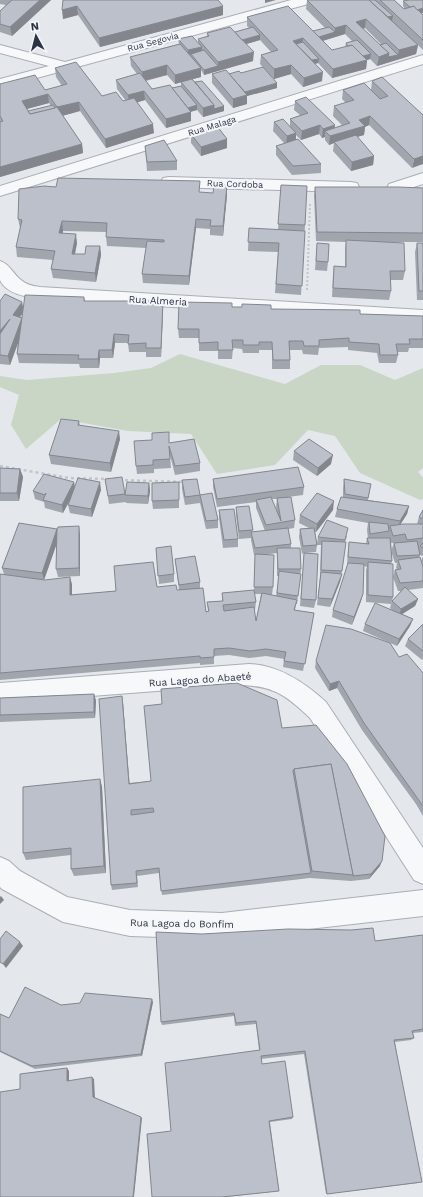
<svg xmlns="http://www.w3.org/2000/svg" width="423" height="1197" font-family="'Work Sans',sans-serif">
<rect width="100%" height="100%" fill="#e4e7ec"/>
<polygon fill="#c9d6c5" points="180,354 285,384 321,365 360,365 395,380 423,368 423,468 418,472 423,478 423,499 420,500 360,473 335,436 308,430 275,465 217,474 191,434 128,431 61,419 26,449 11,425 19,395 0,387 0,376 27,380 114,373 151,368"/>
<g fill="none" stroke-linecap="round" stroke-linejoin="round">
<g stroke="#a9aeb7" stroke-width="2">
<g id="minor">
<polygon points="291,0 314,0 312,3 0,88 0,79 49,66 0,53 0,45 65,62"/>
<polygon points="423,55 423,64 0,196 0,186"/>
<polygon points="423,173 423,184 395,193 389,192 387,188 389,184"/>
<polygon points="169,177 351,182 357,183 359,187 357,191 351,192 169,187 163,186 161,182 163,178"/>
<path d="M0 261C10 264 13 274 21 280 27 285 33 286 40 287L423 310V322L40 299C27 297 6 294 0 280 0 276 0 266 0 261Z"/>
<path d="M249 664C279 665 305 683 326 702L423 848V884L414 880 310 718C284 693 271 685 235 685L0 703V683Z"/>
<polygon points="0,857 9,861 20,871 67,897 130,910 222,913 423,890 423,916 222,939 130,936 63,922 2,889 0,887"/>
</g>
</g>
<polyline stroke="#c2c5cb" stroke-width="2" stroke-dasharray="2 2" stroke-linecap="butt" points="307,290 310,204"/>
<g stroke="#c2c5cb" stroke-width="2.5" stroke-dasharray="3 3" stroke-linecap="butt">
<polyline points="0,466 69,478 108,479"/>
<polyline points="119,480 184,482"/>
</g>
<use href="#minor" fill="#f7f8fa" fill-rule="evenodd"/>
</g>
<g fill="#a1a5ae" fill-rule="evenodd">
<polygon points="0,0 51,0 12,36 0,32 0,11 6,5 0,4"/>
<polygon points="63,0 223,6 223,15 100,47 78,15 63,19"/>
<path d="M307 0H394L404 9H405L403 6V1L423 0V13H421L423 15V50L418 45 416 54 377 66 370 59 367 60 366 69 332 78 318 63 315 64 322 81 303 87 291 74 274 79 260 64 261 55 271 52 260 40 246 44 253 61 204 75 201 70V77L192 79 224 111 203 117 197 110 191 112V121L166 128 145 100 137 102 154 133 106 148 80 111 62 116 82 144 83 153 0 177V84L45 90 62 86 56 77 55 68 102 96 123 101H126L117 89 116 80 137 74 131 66 130 57 179 44 178 39 198 43V39L207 36V33L235 32 249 28 247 26V17L313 31 325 28 306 9ZM365 28 381 44 380 45 363 29ZM345 34 352 41 346 43 345 47 332 50 323 41ZM167 75 175 84 181 82V86L172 88 152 89 146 81ZM49 103 51 106 28 111 27 109Z"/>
<polygon points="241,73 277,83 277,88 247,96 247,104 233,108 212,83 212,74"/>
<polygon points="372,81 423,115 412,168 369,125 365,127 364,135 357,137 374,156 373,165 351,171 333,151 334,143 329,145 325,140 325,137 322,138 319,134 301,140 296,135 296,140 321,164 321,173 292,175 276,155 276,146 285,144 273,131 274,122 290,126 290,119 300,115 294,110 295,101 334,128 342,125 333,116 334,106 346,103 342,99 343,90 371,90"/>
<polygon points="191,134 227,139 227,148 201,156 191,143"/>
<polygon points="145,146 177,161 177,170 147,171"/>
<polygon points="227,185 227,195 223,236 210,235 210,229 196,228 189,285 143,283 142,274 146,248 107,246 106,237 106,232 63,231 63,233 77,243 75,254 85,254 100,246 101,255 96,282 53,278 51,269 53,260 17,257 16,247 20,228 18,219 56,187 213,193"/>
<polygon points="281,185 305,225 301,295 275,293 278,252 248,251 249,228 278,230"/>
<polygon points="315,187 423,188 423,242 388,242 405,271 403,280 391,280 391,291 389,300 332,297 333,275 334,266 345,267 345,249 346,242 316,241 314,196"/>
<polygon points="317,243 328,262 327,271 315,270"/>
<polygon points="417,243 423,243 423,300 417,300 415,252"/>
<path d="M84 297 85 301 163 310 161 357H146V352H129L128 343H115L113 358H100L99 368H80L79 364 19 363 17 354 18 342 10 365 0 364V301L24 307ZM23 313 22 318 20 317Z"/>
<polygon points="232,307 360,314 423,316 423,348 409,348 408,352 397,352 398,355 396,363 379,363 377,353 348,350 348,347 319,348 318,355 303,354 302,350 290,350 290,369 272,369 272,350 259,350 259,353 243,353 242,349 233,348 232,359 218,359 218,351 199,351 199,338 179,338 178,329"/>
<polygon points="79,421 80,426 120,439 111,472 51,464 49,455"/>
<polygon points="169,443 200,463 200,471 175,475 170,455 171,468 154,469 154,473 137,474 136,466"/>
<polygon points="294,451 331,464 317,476 293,460"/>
<polygon points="0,468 20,469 23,477 19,501 0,501"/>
<polygon points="105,479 125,494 149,483 150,491 148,504 126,503 126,502 109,504"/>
<path d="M213 479 304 487 303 495 288 497 295 520 294 528 288 529 291 544V548L301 569 297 604H296L295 610 314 613 303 671 283 667 284 659 266 656 249 658 229 655 214 656V664L200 665V663L0 680V574H4L2 568 19 523 80 534V576L58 577 56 569 57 543 44 580 72 584V595L157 587 177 590H179L176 567 175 559 200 582V588L206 612 208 611 207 602 222 601V593L254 590 255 555H254L251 540V538L239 539 236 515V507L253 530 252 532 265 531 256 508V502L217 507 213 487ZM272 499H277L276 506 277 513ZM277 553V576H279L276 596 269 595H272L273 587 262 555ZM254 594H261L256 621 254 610H255L256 602Z"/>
<path d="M344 479 371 484 368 500 409 506 407 514 400 525 417 524 419 517 423 510V588L408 590 418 599 415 606 402 614 413 619 410 626 397 646 363 631 365 624 393 611 390 608 392 601 401 591H398L393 577 395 570 397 569 396 568 397 563H395L391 551 394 543H391V541L392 561 391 564 393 597 391 604 366 602V570L367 567 364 566 363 594 361 601 352 625 332 617 333 610 348 565H347L348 550 349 542 366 544 367 538H368L367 530 368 523 335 517 337 509 343 497V488ZM420 555 423 556 421 561 419 557Z"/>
<polygon points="182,480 200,495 200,503 185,505 182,489"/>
<polygon points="74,482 75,488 101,490 92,517 70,513 68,505 70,500 63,513 45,508 44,502 35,499 33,491"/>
<polygon points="179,482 179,508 153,509 152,501"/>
<polygon points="200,495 218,520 218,528 206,529 200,503"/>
<polygon points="219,510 238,539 238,547 223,548 219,518"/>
<polygon points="333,510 316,532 315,532 317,544 318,537 347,536 345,542 342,571 340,582 330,607 317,605 320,577 321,545 317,545 316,552 304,553 316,600 314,608 300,606 304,553 302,554 299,537 300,529 309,528 299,523 300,515"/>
<polygon points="156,548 174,574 174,582 159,584"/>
<polygon points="423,624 423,658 422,660 405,646 408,639"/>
<polygon points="399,657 423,673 423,816 416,804 362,730 337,688 329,691 315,668 316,661"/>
<polygon points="94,694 96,701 95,718 0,722 0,698"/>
<polygon points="122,696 123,703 129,783 151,781 282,728 380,866 369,879 351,881 310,878 162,895 159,873 137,876 138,887 112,890 111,885"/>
<polygon points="100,779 102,787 106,873 74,876 71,869 71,855 26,860 23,853"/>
<polygon points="423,935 423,1032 413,1033 414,1038 411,1040 395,1042 418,1183 326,1194 304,1054 261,1059 262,1064 293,1117 292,1119 270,1122 279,1191 225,1197 152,1197 171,1131 259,1050 256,1024 235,1026 234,1016 162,1025 161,1022 375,941"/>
<polygon points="153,1002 142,1056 35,1069 0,1052 0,1014 9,1018 61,1005"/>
</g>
<g fill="#83868d">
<polygon points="40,0 51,0 12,36 10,27"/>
<polygon points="265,0 276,0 265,3"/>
<polygon points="77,6 78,15 63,19 62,10"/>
<polygon points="223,6 223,15 100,47 99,38"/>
<polygon points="423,8 423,13 413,16 413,11"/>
<polygon points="393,16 392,21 384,18"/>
<polygon points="366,19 365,28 355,31 356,22"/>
<polygon points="346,25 345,34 315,43 315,38 335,32 335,28"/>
<polygon points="260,35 260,40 239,46 239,41"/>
<polygon points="303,38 302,47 296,49 293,41"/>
<polygon points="418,45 416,54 377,66 379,57 389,53 398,55 399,50"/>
<polygon points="202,47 202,52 188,55 188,50"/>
<polygon points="254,52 253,61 204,75 204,70 218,66 218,62"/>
<polygon points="371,54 370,59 367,60 366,69 332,78 333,69 360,57"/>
<polygon points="319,59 318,63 307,66 308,61"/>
<polygon points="167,65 167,75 143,81 142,72"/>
<polygon points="291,65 291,74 274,79 274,69"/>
<polygon points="201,68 201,77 175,84 175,75"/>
<polygon points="323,72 322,81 303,87 304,78"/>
<polygon points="277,83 277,88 247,96 247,104 233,108 233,99 242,93"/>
<polygon points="144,91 145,100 129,105 128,95"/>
<polygon points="48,94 49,103 23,110 22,101"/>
<polygon points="79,102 80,111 58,117 57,107"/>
<polygon points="197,105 197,110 185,113 185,108"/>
<polygon points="214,105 224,106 224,111 203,117 203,108"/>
<polygon points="191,112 191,121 166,128 166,119"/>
<polygon points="370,116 369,125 365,127 364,135 335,143 334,142 334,143 329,145 330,136 325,131 325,137 322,138 323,129 335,125 334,134 359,120"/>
<polygon points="153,124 154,133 106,148 105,139"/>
<polygon points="320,125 319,134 301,140 302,131"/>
<polygon points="296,133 296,142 286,145 287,136"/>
<polygon points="227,139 227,148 201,156 201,147"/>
<polygon points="82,144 83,153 0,177 0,167"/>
<polygon points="374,156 373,165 351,171 352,162"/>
<polygon points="423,156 423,164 412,168 414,159"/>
<polygon points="227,185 227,195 223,236 223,226"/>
<polygon points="196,219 196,228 189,285 189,276"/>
<polygon points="62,221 63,231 61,242 59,233"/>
<polygon points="76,234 77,243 73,263 72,254"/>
<polygon points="100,246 101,255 96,282 95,273"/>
<polygon points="163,301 163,310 161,357 161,348"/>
<polygon points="22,302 24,311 15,324 13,315"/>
<polygon points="22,318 24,327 10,365 8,356"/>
<polygon points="10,319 0,342 0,331"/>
<polygon points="114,334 115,343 113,358 112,350"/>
<polygon points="99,350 100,358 99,368 98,359"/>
<polygon points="119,431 120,439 111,472 110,463"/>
<polygon points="333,455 331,464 317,476 318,468"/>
<polygon points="20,469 23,477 19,501 17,493"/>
<polygon points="74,482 75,490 63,513 62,505"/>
<polygon points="100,482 101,490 92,517 91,509"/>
<polygon points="149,483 150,491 148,504 148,496"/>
<polygon points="334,501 333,510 316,532 317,524"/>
<polygon points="409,506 407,514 398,528 400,521"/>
<polygon points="79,526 80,534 80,576 79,568"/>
<polygon points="57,529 59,537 44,580 42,573"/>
<polygon points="342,574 340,582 330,607 332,599"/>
<polygon points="70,577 72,584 72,603 70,595"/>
<polygon points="363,594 361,601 352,625 354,617"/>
<polygon points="418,599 415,606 399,616 401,609"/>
<polygon points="413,619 410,626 397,646 399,639"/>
<polygon points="339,681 337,688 329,691 330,684"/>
<polygon points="94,694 96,701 95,718 94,712"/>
<polygon points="122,696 123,703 130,789 129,784"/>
<polygon points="100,779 102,787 106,873 104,866"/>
<polygon points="382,861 380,866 369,879 371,874"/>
<polygon points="1,896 4,900 0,904 0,897"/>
<polygon points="20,942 23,946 6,968 3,964"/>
<polygon points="152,999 153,1002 142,1056 141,1054"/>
<polygon points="67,1068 69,1071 69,1083 67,1081"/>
<polygon points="92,1077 94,1079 95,1099 93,1097"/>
<polygon points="141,1117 142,1118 134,1197 133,1197"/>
</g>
<g fill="#bbc0ca" stroke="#83868d" fill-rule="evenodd">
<polygon points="12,0 40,0 10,27 0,24 0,11"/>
<polygon points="63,0 218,0 223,6 99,38 77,6 62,10"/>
<polygon points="307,0 369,0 418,45 399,50 366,19 356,22 389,53 379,57 346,25 335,28"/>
<polygon points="369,0 375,0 393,16 388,17"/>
<polygon points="380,0 394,0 404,9 414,6 423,15 423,40"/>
<polygon points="409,0 423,0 423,8 417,10 414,6 410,7 403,1"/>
<polygon points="288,6 332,50 352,45 367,60 333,69 303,38 293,41 323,72 304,78 291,65 274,69 261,55 278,50 247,17"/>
<polygon points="230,27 254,52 218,62 198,39 209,36 207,33"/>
<polygon points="253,27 260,35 242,40 235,32"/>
<polygon points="329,27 335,32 319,37 313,31"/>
<polygon points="192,36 202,47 188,50 178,39"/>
<polygon points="357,40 371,54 363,56 352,45 348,46 346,43"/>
<polygon points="303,42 319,59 312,60 296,44"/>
<polygon points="386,43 398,55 388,57 389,53 380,45"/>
<polygon points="180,44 201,68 175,75 167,65 142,72 130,57"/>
<polygon points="204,50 218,66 204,70 191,54"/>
<path d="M76 62 102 96 116 92 123 101 134 98 153 124 105 139 79 102 57 107 82 144 0 167V122L3 121 0 116V84L35 75 45 90 67 84 55 68ZM48 94 57 107 30 114 22 101Z"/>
<polygon points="263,67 277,83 245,92 229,74 239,71 241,73"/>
<polygon points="226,70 247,95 233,99 212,74"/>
<polygon points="140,73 152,89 170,85 191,112 166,119 144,91 128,95 116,80"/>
<polygon points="382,77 423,115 423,156 414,159 370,116 359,120 365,126 330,136 325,131 350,123 334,106 354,100 343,90 364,83 380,99 388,96 372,81"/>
<polygon points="192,79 214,105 203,108 181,82"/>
<polygon points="202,81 224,106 214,109 214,105 195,82"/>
<polygon points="181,86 197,105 188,108 172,88"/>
<polygon points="306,97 335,125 323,129 320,125 302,131 290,119 308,113 295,101"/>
<polygon points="53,105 55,108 30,114 28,111"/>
<polygon points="283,119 296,133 287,136 274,122"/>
<polygon points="217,126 227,139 201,147 191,134"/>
<polygon points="356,135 374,156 352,162 334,142"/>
<polygon points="298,139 321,164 293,166 276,146"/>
<polygon points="164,140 177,161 147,162 145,146"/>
<polygon points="58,178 200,181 199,192 213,193 214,185 227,185 223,226 210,226 211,220 196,219 189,276 142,274 147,241 164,242 164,240 106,237 107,223 62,221 59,233 76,234 72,254 85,254 86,246 100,246 95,273 51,269 55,251 16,247 22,220 18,219 19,189 44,186 56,187"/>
<polygon points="281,185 307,186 305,225 278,224"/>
<polygon points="315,187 398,187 423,188 423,233 317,232"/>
<polygon points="249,228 305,231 302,286 276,284 279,243 248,242"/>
<polygon points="346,240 404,243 405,271 390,271 391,291 333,288 334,266 346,267"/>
<polygon points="317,243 329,244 328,262 316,261"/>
<polygon points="417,243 423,243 423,291 419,291"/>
<polygon points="5,294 22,302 13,315 22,318 8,356 0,355 0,334 10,319 0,331 0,301"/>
<polygon points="25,295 84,297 84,301 163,301 161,348 146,348 146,343 128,344 129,335 114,334 112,350 99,350 98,359 78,359 79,355 17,354"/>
<polygon points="179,302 232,303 232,307 242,307 242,304 271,305 271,309 360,310 360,314 423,316 423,339 409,339 410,344 396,344 398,355 380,355 379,344 349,342 349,338 319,340 319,346 304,346 303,341 289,341 290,360 273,360 272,342 259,342 259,345 243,345 243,340 232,340 233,350 218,350 218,342 199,343 199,329 178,329"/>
<polygon points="61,419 79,421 78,425 119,431 110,463 49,455"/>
<polygon points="169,432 169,443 194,439 200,463 175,466 169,446 170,459 153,460 153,465 136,466 134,441 152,440 152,433"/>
<polygon points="309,439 333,455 318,468 294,451"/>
<polygon points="298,467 304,487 217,499 213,479"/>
<polygon points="0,468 20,469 17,493 0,493"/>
<polygon points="44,474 74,482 62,505 43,500 46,493 45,495 33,491"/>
<polygon points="122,477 125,494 108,496 105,479"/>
<polygon points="78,478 100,482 91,509 68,505"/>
<polygon points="197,479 200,495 185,497 182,480"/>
<polygon points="344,479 371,484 368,498 345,494"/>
<polygon points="127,482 149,483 148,496 125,495"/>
<polygon points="179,482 179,500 152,501 152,483"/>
<polygon points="212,493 218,520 206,521 200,495"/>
<polygon points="317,493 334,501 317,524 300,515"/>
<polygon points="271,497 281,521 277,498 291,497 295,520 266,525 256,500"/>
<polygon points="341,497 409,506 400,521 337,509"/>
<polygon points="249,506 253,530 239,531 236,507"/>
<polygon points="234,509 238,539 224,540 219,510"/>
<polygon points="423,510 423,519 419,517"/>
<polygon points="327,520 348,528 345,540 318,537"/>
<polygon points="369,522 388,524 389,531 370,534"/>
<polygon points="19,523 57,529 58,527 79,526 79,568 56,569 57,529 42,573 2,568"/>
<polygon points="403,524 423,524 423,538 407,540 405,534 393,536 390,526"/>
<polygon points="288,528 291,544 255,548 251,532"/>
<polygon points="314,528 317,545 303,546 300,529"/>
<polygon points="367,538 390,538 392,561 348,557 349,542 369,544"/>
<polygon points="322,541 346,542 342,571 321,570"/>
<polygon points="417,541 420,555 397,556 394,543"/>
<polygon points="423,543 423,548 420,546"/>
<polygon points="171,546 174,574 158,576 156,548"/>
<polygon points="277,548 300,548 301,569 278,569"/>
<polygon points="304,553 318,554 316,600 301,599"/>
<polygon points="255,554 274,555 273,587 254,587"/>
<polygon points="195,556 200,582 179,585 175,559"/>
<polygon points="420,557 423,567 423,581 400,583 395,570 401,569 398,560"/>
<polygon points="153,562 157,587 176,585 177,590 203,588 206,612 209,611 207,602 223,601 222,593 254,590 256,602 223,605 224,611 254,607 256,621 262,593 297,600 294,610 314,613 305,664 284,661 286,652 266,649 250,651 229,648 214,649 214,657 200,658 200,656 0,673 0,574 45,580 70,577 70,595 116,591 114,566"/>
<polygon points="368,562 393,564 393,597 368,595"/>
<polygon points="348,563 364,564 363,594 354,617 333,610"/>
<polygon points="279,571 301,574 298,596 277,593"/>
<polygon points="321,572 342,574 332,599 318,598"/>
<polygon points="405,587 418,599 401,609 392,601"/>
<polygon points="375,603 413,619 399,639 365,624"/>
<polygon points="423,624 423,651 408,639"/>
<polygon points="326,625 351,629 390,643 399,657 407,654 423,673 423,806 364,723 339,681 330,684 316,661"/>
<path d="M237 683 277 700 282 728 316 725 347 764 385 836 382 861 371 874 353 876V875L331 764 294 769 293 771 311 873 161 891 159 868 136 871 137 883 111 885 99 699 122 696 129 784 151 781 144 706 162 704 161 689ZM153 808 154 812 131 815V810Z"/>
<polygon points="94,694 94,712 0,715 0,698"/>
<polygon points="331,764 353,875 312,871 294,769"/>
<polygon points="100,779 104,866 71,869 71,848 23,853 23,787"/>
<polygon points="373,928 375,941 423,935 423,1029 412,1031 414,1038 394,1040 422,1182 327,1194 305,1051 261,1056 262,1064 285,1061 293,1117 269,1121 279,1191 222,1197 152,1197 147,1134 171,1131 165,1063 260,1050 256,1021 236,1023 234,1013 161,1022 156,932 202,934 288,929 351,930"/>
<polygon points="6,931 20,942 3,964 0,962 0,939"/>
<polygon points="25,987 61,1005 80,1003 85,993 152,999 141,1054 32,1066 0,1051 0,1014 9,1018"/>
<polygon points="67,1068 67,1081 92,1077 93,1097 141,1117 133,1197 0,1197 0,1092 20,1089 20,1074"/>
</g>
<g text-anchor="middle" stroke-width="4" stroke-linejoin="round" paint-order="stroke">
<g font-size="9" fill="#2b3445" stroke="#f4f6f9">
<text transform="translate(153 42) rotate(-15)" y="3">Rua Segovia</text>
<text transform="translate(212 126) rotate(-17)" y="3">Rua Malaga</text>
<text transform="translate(235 184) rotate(2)" y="3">Rua Cordoba</text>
</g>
<g font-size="10" fill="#2b3445" stroke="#f4f6f9">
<text transform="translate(158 300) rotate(3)" y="4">Rua Almeria</text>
<text transform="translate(200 679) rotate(-4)" y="4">Rua Lagoa do Abaeté</text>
<text transform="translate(182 923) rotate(1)" y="4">Rua Lagoa do Bonfim</text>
</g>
</g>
<g transform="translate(36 36) rotate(353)" stroke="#f4f6f9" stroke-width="3" paint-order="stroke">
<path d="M0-3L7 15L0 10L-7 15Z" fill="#2b3445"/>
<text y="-6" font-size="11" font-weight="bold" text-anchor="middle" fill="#2b3445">N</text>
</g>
</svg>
